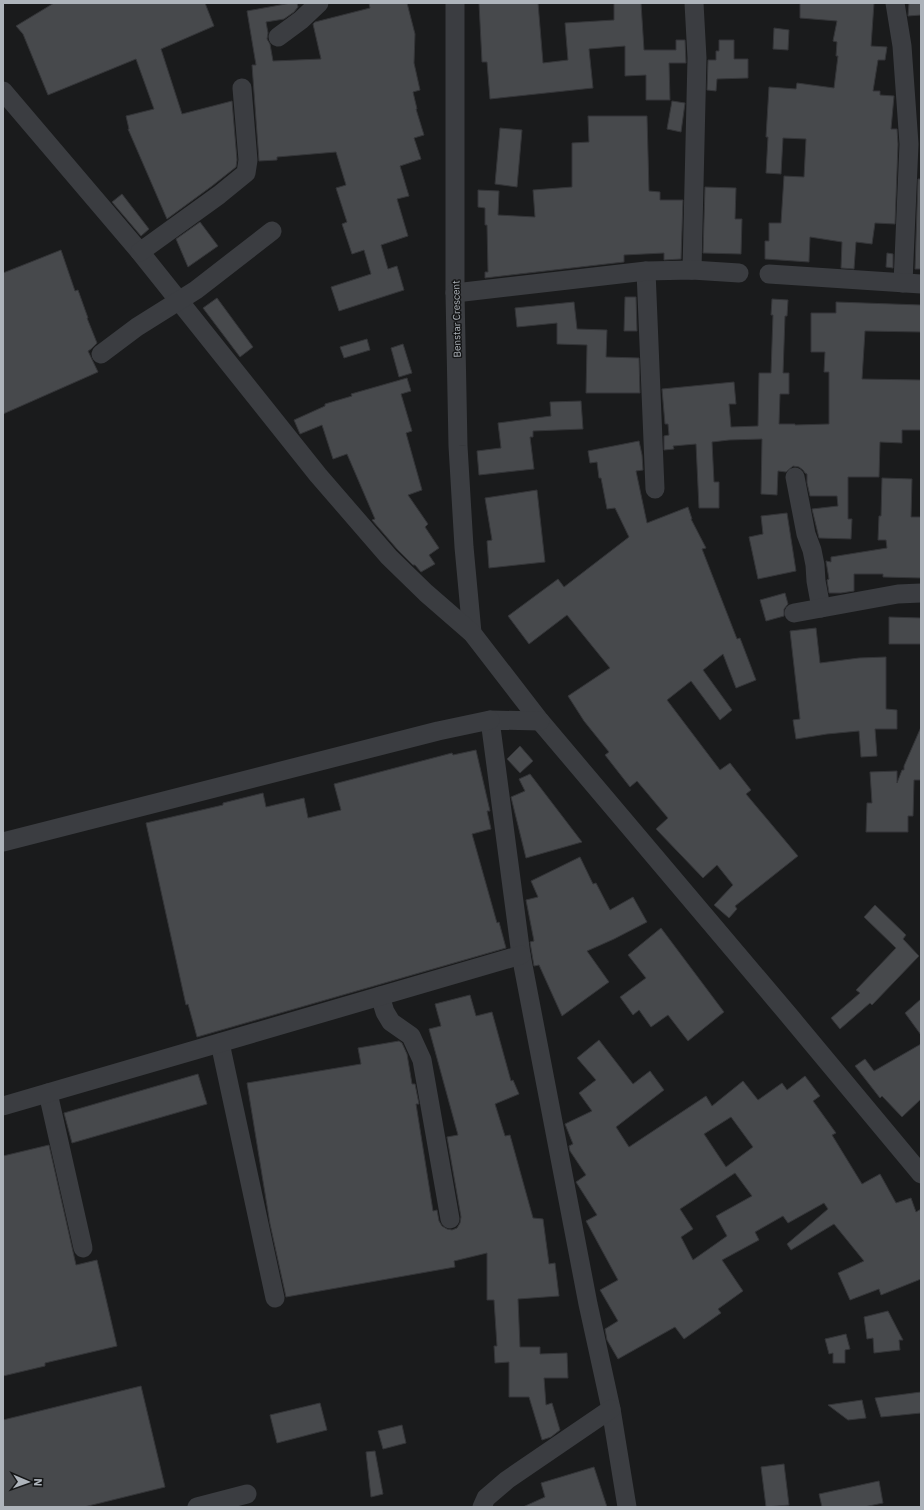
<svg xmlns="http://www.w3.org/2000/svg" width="924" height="1510" font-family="'IBM Plex Sans',sans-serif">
<rect width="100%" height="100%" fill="#1a1b1c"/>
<g fill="#47494c" stroke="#343538" fill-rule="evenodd">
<polygon points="54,3 205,3 214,26 161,49 182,114 232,101 237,160 236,167 212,186 167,219 128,129 129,129 126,116 154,109 136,59 48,95 23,34 16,26"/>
<polygon points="291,3 297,3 298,7 294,12 284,19 266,22 268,33 267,39 270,44 273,61 321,59 313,24 315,22 370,8 369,3 407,3 415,34 414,63 420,90 413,92 417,109 416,109 424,135 414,138 421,159 400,166 409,196 397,199 408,236 381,245 388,269 397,266 404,290 339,311 331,287 371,274 364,250 352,254 342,224 347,222 336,188 346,185 336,152 277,157 277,160 259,161 252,65 256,65 247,11"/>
<polygon points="479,3 538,3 543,63 568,60 565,23 614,20 614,3 641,3 644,50 676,50 676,40 685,40 686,63 669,63 670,100 646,100 646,75 625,76 625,46 589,49 593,88 490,99 487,62 482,62"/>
<polygon points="800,3 874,3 871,46 887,47 885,60 878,60 873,91 880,91 880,95 894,96 891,129 897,129 898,144 895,224 875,223 872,244 856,242 854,269 841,268 842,242 810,237 809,262 765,259 765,241 769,241 769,223 781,223 784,176 804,177 806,139 783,138 781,174 766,173 768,137 766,137 769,87 796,89 797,83 834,88 838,56 836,56 837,42 833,41 837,21 800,18"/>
<polygon points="909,3 921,3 921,15 908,16"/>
<polygon points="774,28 789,30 788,50 773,49"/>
<polygon points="719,40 734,40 734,59 748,59 748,78 717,79 716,91 707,90 708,60 716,60 716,51 719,51"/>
<polygon points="672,101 685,103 681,132 667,129"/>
<polygon points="588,116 647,116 649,191 660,192 660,200 683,200 681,259 664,260 664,253 624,255 624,262 485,278 485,272 488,272 487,225 485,225 485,208 478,207 478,190 499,191 498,215 535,217 533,190 572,187 572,143 589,142"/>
<polygon points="500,128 522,130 517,187 495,184"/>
<polygon points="918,179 921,179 921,269 915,269"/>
<polygon points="705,187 736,188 735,219 742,219 741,254 703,253"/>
<polygon points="122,194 149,229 141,236 112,202"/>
<polygon points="200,222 218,246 188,267 176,239"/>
<polygon points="61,250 75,291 78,290 88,318 87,318 97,343 91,349 88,351 98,372 3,414 3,273"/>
<polygon points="887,253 893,254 893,268 886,267"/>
<polygon points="625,297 636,297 637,331 624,331"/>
<polygon points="217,298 253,347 240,357 203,308"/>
<polygon points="772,299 788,300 787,316 785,316 783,373 789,373 789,394 780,394 779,424 795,424 795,425 829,424 829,372 824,372 825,352 811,352 811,313 836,313 836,302 921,305 921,332 865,331 862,379 921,380 921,430 902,430 902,443 880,442 879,477 848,477 848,519 852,519 851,539 819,538 812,509 838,506 837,496 810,496 807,483 807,474 805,473 803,470 799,467 793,466 786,472 778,471 777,495 761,494 762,439 729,440 712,442 714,482 719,482 719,508 699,508 696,444 673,446 674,449 664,450 664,436 669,435 668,424 665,424 662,389 734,382 736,404 729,404 731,427 758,426 759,373 771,373 773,315 771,315"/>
<polygon points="574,302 577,329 607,330 606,357 639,358 640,393 586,393 587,345 557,344 557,323 517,327 515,308"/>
<polygon points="367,339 370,350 344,358 340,347"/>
<polygon points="403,344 412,373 399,377 391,348"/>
<polygon points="407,378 411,391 401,394 412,431 406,433 422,490 408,495 428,524 425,527 439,548 429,555 435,564 421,572 415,565 413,565 397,549 372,520 375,519 347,454 333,459 322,425 300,434 294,420 325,406 325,404 352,396 351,394"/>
<polygon points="581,401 583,429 533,431 533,437 530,437 534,469 479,475 477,451 501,448 498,423 551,416 550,402"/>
<polygon points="639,441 642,455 643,470 636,471 647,523 688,507 692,519 691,519 706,548 702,549 737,639 740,638 756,680 736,688 723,654 703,670 732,710 720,720 691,681 667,700 720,770 730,763 751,790 746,794 798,856 735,906 737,909 729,918 714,905 733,885 717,865 703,878 656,829 668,818 637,781 630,787 605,755 609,752 584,721 568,696 610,668 567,615 529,644 508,616 558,579 564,587 629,537 615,508 607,509 601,478 599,478 597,462 590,463 588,451"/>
<polygon points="882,478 912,479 911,517 921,517 921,578 883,577 883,574 854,574 854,591 841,593 829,593 827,580 829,579 826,561 831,562 831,557 887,548 886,540 878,540 879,516 881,516"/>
<polygon points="537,490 545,562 489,568 487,541 492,540 485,498"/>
<polygon points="787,513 796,571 758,579 749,537 763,534 761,516"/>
<polygon points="785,593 788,604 784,609 784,616 766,621 760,600"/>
<polygon points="889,617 921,618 921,644 889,644"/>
<polygon points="816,628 820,663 859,658 886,657 886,709 897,710 897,729 875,729 877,756 861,757 859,731 827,734 796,739 793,720 800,719 790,631"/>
<polygon points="921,727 921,780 914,780 913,816 908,816 908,832 866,832 867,803 872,803 870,772 897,771 897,783 902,770 904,770 904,766"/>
<polygon points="520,746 533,761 520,773 507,759"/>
<polygon points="476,750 490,811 487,811 491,829 472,834 497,923 499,922 506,948 197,1037 188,1004 186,1005 146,823 223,805 223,803 263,793 266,807 304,798 308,818 341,810 334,784 452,753 453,755"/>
<polygon points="530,774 582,842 526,858 511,797 525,791 519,779"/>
<polygon points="580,857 593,884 596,883 610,910 633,897 647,922 614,939 587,951 609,982 562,1016 539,965 534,966 530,942 534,941 526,900 538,897 531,881"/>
<polygon points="875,905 906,935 903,939 919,956 872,1005 870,1003 840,1029 831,1018 860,993 856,990 896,948 864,917"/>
<polygon points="661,928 724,1012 688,1041 668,1015 651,1027 639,1010 633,1015 620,997 646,978 628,955"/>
<polygon points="470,995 476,1016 492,1012 511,1081 513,1080 519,1094 495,1104 505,1136 510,1135 533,1218 543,1219 549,1264 555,1263 559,1296 518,1299 520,1347 540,1347 540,1354 567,1353 568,1378 544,1378 546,1405 552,1403 560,1430 551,1437 542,1440 529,1397 509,1397 509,1362 495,1363 494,1346 497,1346 494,1300 487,1300 487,1253 454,1261 455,1267 286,1297 270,1224 247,1083 361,1064 358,1048 399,1041 402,1043 407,1054 412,1084 415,1084 419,1104 416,1104 433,1211 437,1210 439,1221 442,1226 447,1229 452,1230 457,1228 460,1223 461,1217 447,1137 458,1135 429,1029 441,1026 435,1004"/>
<polygon points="921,999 921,1035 905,1013"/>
<path d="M599 1040 633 1084 650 1071 664 1090 616 1127 629 1147 706 1096 712 1106 743 1081 758 1100 782 1083 787 1090 805 1076 820 1096 813 1101 836 1133 832 1135 862 1184 880 1174 896 1203 911 1198 916 1212 921 1209V1279L881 1295 879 1289 850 1300 838 1273 864 1261 834 1224 791 1250 787 1244 828 1209 824 1203 788 1223 783 1216 755 1232 759 1240 722 1260 743 1291 718 1309 721 1313 684 1339 675 1327 618 1359 607 1340 605 1329 618 1321 600 1290 618 1280 586 1221 597 1215 576 1182 586 1175 570 1151 569 1146 573 1144 565 1124 592 1111 579 1093 596 1080 577 1058ZM731 1117 753 1147 726 1167 704 1134ZM735 1173 752 1196 716 1216 727 1236 693 1260 681 1237 693 1229 680 1209Z"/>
<polygon points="921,1044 921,1099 902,1117 882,1096 880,1098 855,1066 865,1059 874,1071"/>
<polygon points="198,1074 207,1104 72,1143 64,1113"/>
<polygon points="49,1145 76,1265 97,1260 117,1346 45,1363 45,1366 3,1376 3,1156"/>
<polygon points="888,1311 903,1340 899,1340 900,1350 874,1353 873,1338 867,1339 864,1317"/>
<polygon points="846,1334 850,1349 845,1350 845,1363 833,1363 833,1353 829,1354 825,1339"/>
<polygon points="141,1386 165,1487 84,1507 3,1507 3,1420"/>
<polygon points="921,1392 921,1413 881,1417 875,1398"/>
<polygon points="862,1400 866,1418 848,1420 828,1405"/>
<polygon points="320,1403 327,1430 277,1443 270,1415"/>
<polygon points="402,1425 406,1443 383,1449 378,1431"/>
<polygon points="375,1451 383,1494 371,1497 366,1452"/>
<polygon points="784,1464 789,1505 766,1507 761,1467"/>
<polygon points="594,1467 607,1507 523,1507 545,1497 541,1483"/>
<polygon points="879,1481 883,1503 864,1507 822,1507 819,1494"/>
</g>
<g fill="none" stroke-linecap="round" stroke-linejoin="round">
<g stroke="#3b3d41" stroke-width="19">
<polyline points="455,3 455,293 458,446 464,547 472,633"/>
<polyline points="895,3 902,46 909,144 903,283"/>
<polyline points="278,37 301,20 319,3"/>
<polyline points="3,91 140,252 318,475 389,557 426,593 472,633 540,721 792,1019 921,1174"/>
<polyline points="140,252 219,195 246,173 248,160 242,88"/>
<polyline points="692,270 697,58 694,3"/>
<polyline points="646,271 655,489"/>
<polyline points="769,274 921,284"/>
<polyline points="455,293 646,271 692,270 739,273"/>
<polyline points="101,354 137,327 196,290 272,231"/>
<polyline points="795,477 806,534 812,550 815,565 816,581 821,608"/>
<polyline points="794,613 898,594 921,593"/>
<polyline points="540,721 490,720 521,955 588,1304 611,1409 627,1507"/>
<polyline points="3,842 438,731 490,720"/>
<polyline points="380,996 385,1012 391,1022 411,1036 422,1060 450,1219"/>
<polyline points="220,1043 275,1298"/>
<polyline points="48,1093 83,1248"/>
<polyline points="3,1106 521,955"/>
<polyline points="197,1507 247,1494"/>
<polyline points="482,1507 486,1498 507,1480 611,1409"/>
</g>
</g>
<g text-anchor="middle" stroke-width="3" stroke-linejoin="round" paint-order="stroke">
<g font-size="10" fill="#aeb4bb" stroke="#151617">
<text transform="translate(456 319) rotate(-91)" y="4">Benstar Crescent</text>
</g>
</g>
<rect width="924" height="1510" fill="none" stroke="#aeb4bb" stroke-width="8"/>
<g transform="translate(28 1482) rotate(92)" stroke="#151617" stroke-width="3" paint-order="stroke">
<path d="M0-3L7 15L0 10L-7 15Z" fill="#aeb4bb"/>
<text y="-6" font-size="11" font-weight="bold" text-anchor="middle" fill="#aeb4bb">N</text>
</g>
</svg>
